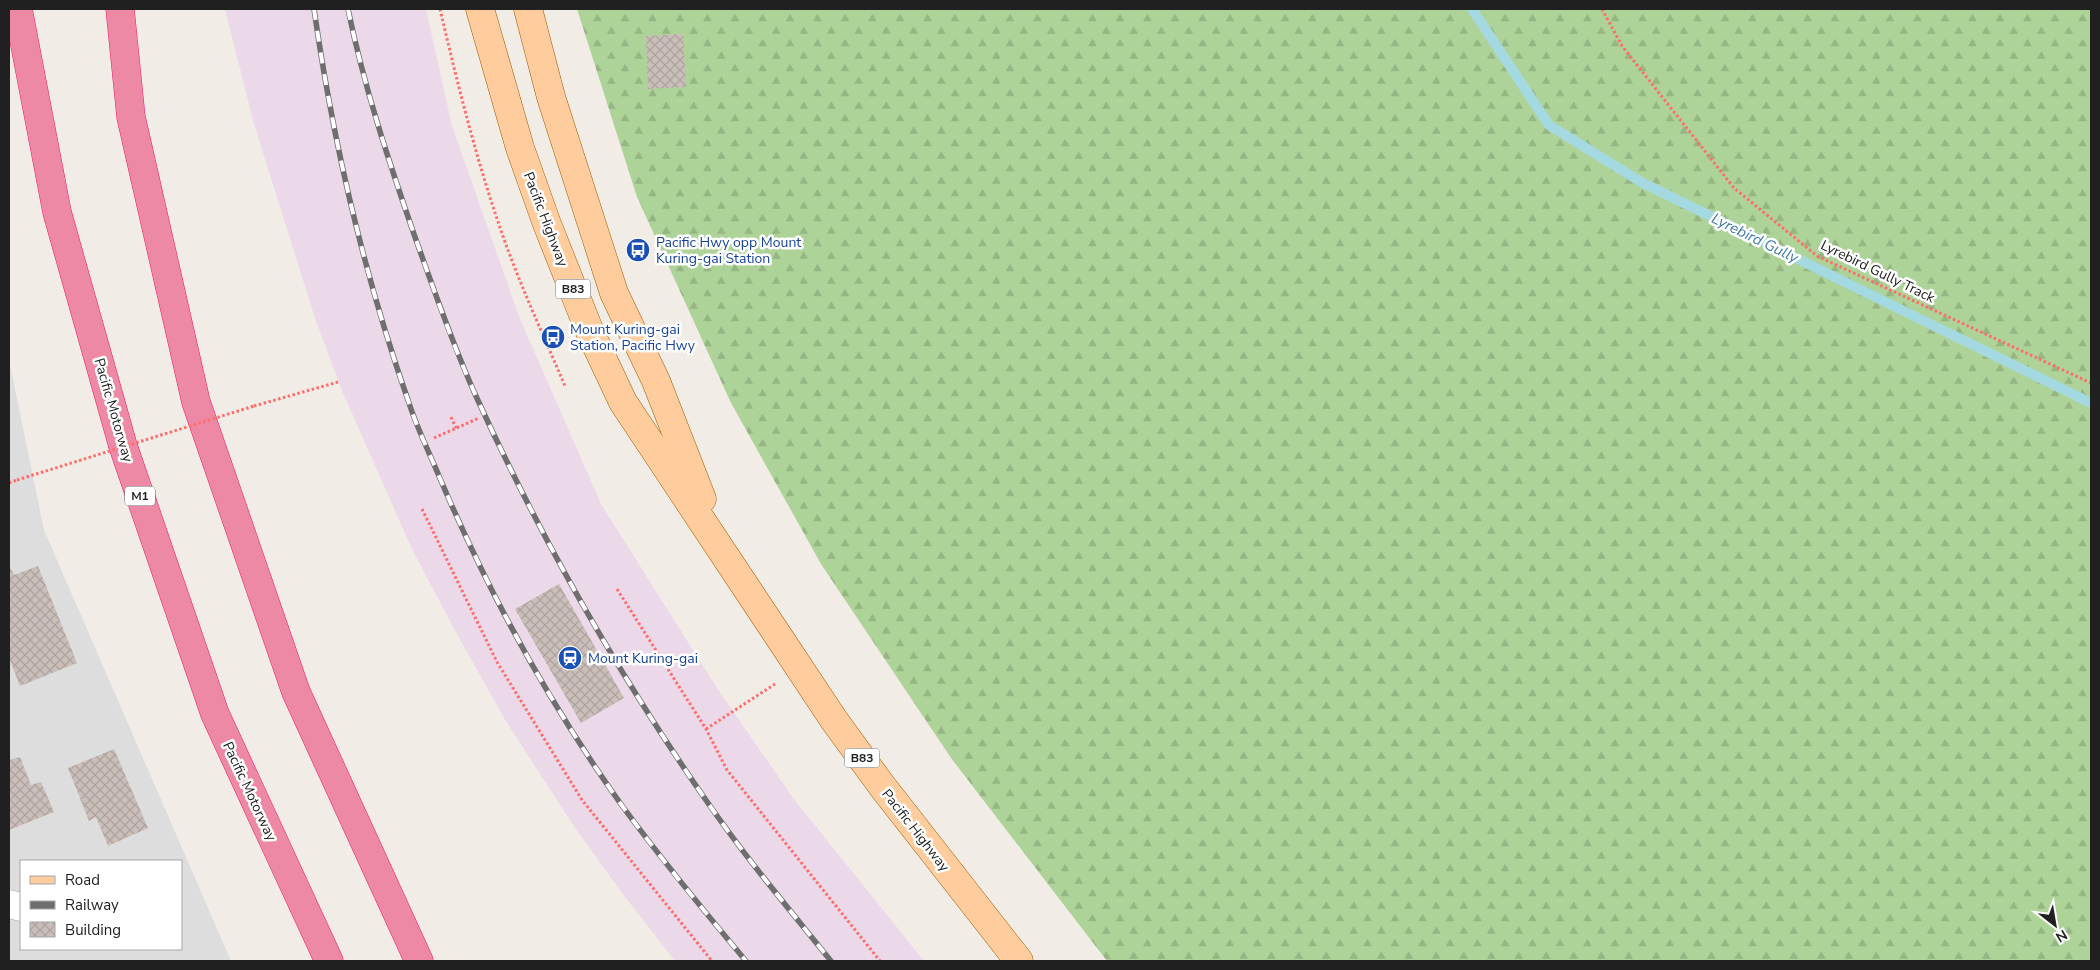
<svg xmlns="http://www.w3.org/2000/svg" width="2100" height="970" font-family="'Nunito Sans',sans-serif">
<defs>
<pattern id="forest-firs" width="22" height="20" patternUnits="userSpaceOnUse" patternTransform="scale(1.25)"><rect width="22" height="20" fill="#aed398"/><path d="M5 1l3.5 6h-7zM16 11l3.5 6h-7z" fill="#95b583"/></pattern>
<pattern id="building-cross-hatch" width="8" height="8" patternUnits="userSpaceOnUse" patternTransform="scale(1.25)"><rect width="8" height="8" fill="#cabeb9"/><path d="M0 0l8 8M0 8l8-8" fill="none" stroke="#ada39f"/></pattern>
</defs>
<rect width="100%" height="100%" fill="#f1ede6"/>
<path fill="#dedddd" fill-rule="evenodd" d="M9 360 44 530 231 961H9ZM21 861H181V949H21Z"/>
<polygon fill="#ebd8e9" points="225,9 426,9 452,126 520,319 601,504 715,685 793,798 924,961 675,961 622,893 575,828 504,718 452,625 412,549 343,393 315,318 254,124"/>
<polygon fill="url(#forest-firs)" points="577,9 2091,9 2091,961 1107,961 951,758 821,564 731,403 637,197"/>
<g fill="none" stroke-linecap="round" stroke-linejoin="round">
<polyline stroke="#a4d9e2" stroke-width="10" points="1472,9 1549,125 1641,182 2091,403"/>
</g>
<g fill="url(#building-cross-hatch)">
<polygon points="683,34 686,87 648,89 646,36"/>
<polygon points="38,566 77,663 20,686 9,658 9,570 11,569 14,575"/>
<polygon points="559,584 624,698 581,723 515,609"/>
<polygon points="114,749 148,828 108,846 96,817 89,821 68,768"/>
<polygon points="20,757 31,785 41,782 54,812 9,830 9,760"/>
</g>
<g fill="none" stroke-linecap="round" stroke-linejoin="round">
<g stroke="#a7a7a7" stroke-width="29">
<polyline id="minor" points="9,904 21,907"/>
</g>
<g stroke="#9c5c00" stroke-width="29">
<g id="major">
<polyline points="480,9 520,148 547,224 590,332 623,402 834,720 882,786 1019,961"/>
<polyline points="528,9 551,97 614,293 656,381 702,499"/>
</g>
</g>
<g stroke="#e71b72" stroke-width="29">
<g id="highway">
<polyline points="18,9 57,212 123,446 215,714 329,961"/>
<polyline points="120,9 131,117 196,402 296,692 419,961"/>
</g>
</g>
<g stroke="#ff6c69" stroke-width="3" stroke-dasharray="2.5 2.5" stroke-linecap="butt">
<path d="M440 9C459 90 479 171 508 250 525 296 546 341 565 386"/>
<polyline points="1602,9 1622,46 1734,188 1817,256 2091,383"/>
<polyline points="254,406 338,382"/>
<polyline points="451,417 456,428"/>
<polyline points="434,438 479,418"/>
<polyline points="9,483 17,480"/>
<polyline points="422,509 497,662 582,800 712,961"/>
<polyline points="617,589 706,729 727,770 880,961"/>
<polyline points="706,729 775,684"/>
</g>
<use href="#minor" stroke="#fff" stroke-width="28"/>
<use href="#major" stroke="#ffcd9d" stroke-width="28"/>
<use href="#highway" stroke="#ed89a4" stroke-width="28"/>
<g stroke="#6e6e6e" stroke-width="5.5">
<g id="rail">
<path d="M314 9C333 142 364 275 409 403 417 428 429 452 439 476 488 592 550 705 623 807 662 860 704 911 746 961"/>
<path d="M348 9C364 87 389 162 415 237 434 290 452 343 475 394 540 537 618 674 708 803 746 858 789 909 831 961"/>
</g>
</g>
<use href="#rail" stroke="#fff" stroke-width="4" stroke-dasharray="11" stroke-linecap="butt"/>
<polyline stroke="#ff6c69" stroke-width="3" stroke-dasharray="2.5 2.5" stroke-linecap="butt" points="17,480 254,406"/>
</g>
<defs>
<g id="bus-disc" transform="scale(1.25)"><circle r="9.5" fill="#1a4fb4" stroke="#fff"/><path d="M-5-6H5V4H4V6H2V4H-2V6H-4V4H-5ZM-3.5-4V0h7V-4ZM-3.5 1.2v1.5H-2V1.2ZM2 1.2v1.5H3.5V1.2Z" fill="#fff"/></g>
<g id="station-disc" transform="scale(1.25)"><circle r="9.5" fill="#1a4fb4" stroke="#fff"/><path d="M-3-6H3Q5-6 5-4V2Q5 4 3 4L4.5 6H3L1.5 4h-3L-3 6H-4.5L-3 4Q-5 4-5 2V-4Q-5-6-3-6ZM-3.5-4v3h7v-3ZM-3.5 1v1.5H-2V1ZM2 1v1.5H3.5V1Z" fill="#fff"/></g>
</defs>
<g fill-rule="evenodd">
<use href="#bus-disc" x="638" y="250"/>
<use href="#bus-disc" x="553" y="337"/>
<use href="#station-disc" x="570" y="658"/>
</g>
<g text-anchor="middle" stroke-width="5" stroke-linejoin="round" paint-order="stroke">
<g fill="#fff" stroke="#636363" stroke-width="1">
<rect x="555.5" y="279.5" width="35" height="19" rx="4"/>
<rect x="125" y="486.5" width="30" height="19" rx="4"/>
<rect x="844.5" y="748.5" width="35" height="19" rx="4"/>
</g>
<g font-size="12" font-weight="bold" fill="#202020">
<text x="573" y="293">B83</text>
<text x="140" y="500">M1</text>
<text x="862" y="762">B83</text>
</g>
<g font-size="14" fill="#202020" stroke="#fff">
<text transform="translate(546 219) rotate(69)" y="5">Pacific Highway</text>
<text transform="translate(1878 271) rotate(26)" y="5">Lyrebird Gully Track</text>
<text transform="translate(114 410) rotate(74)" y="5">Pacific Motorway</text>
<text transform="translate(250 791) rotate(65)" y="5">Pacific Motorway</text>
<text transform="translate(916 830) rotate(52)" y="5">Pacific Highway</text>
</g>
<g font-size="14" fill="#164399" stroke="#fff" text-anchor="start">
<text x="656" y="247">Pacific Hwy opp Mount<tspan x="656" dy="16">Kuring-gai Station</tspan></text>
<text x="570" y="334">Mount Kuring-gai<tspan x="570" dy="16">Station, Pacific Hwy</tspan></text>
<text x="588" y="663">Mount Kuring-gai</text>
</g>
<g font-size="15" font-style="italic" fill="#407ca7" stroke="#fff">
<text transform="translate(1755 238) rotate(26)" y="5">Lyrebird Gully</text>
</g>
</g>
<rect width="2100" height="970" fill="none" stroke="#202020" stroke-width="20"/>
<rect x="20" y="860" width="162" height="90" fill="#ffffff" stroke="#a6a6a6"/>
<rect x="30" y="876" width="25" height="8" fill="#ffcd9d" stroke="#a6a6a6"/>
<text x="65" y="885" font-size="15" fill="#202020">Road</text>
<rect x="30" y="901" width="25" height="8" fill="#6e6e6e" stroke="#a6a6a6"/>
<text x="65" y="910" font-size="15" fill="#202020">Railway</text>
<rect x="30" y="922" width="25" height="15" fill="url(#building-cross-hatch)" stroke="#a6a6a6"/>
<text x="65" y="935" font-size="15" fill="#202020">Building</text>
<g transform="translate(2055 925) rotate(149)" stroke="#ffffff" stroke-width="4" paint-order="stroke">
<path d="M0-4L9 19L0 12L-9 19Z" fill="#202020"/>
<text y="-8" font-size="14" font-weight="bold" text-anchor="middle" fill="#202020">N</text>
</g>
</svg>
